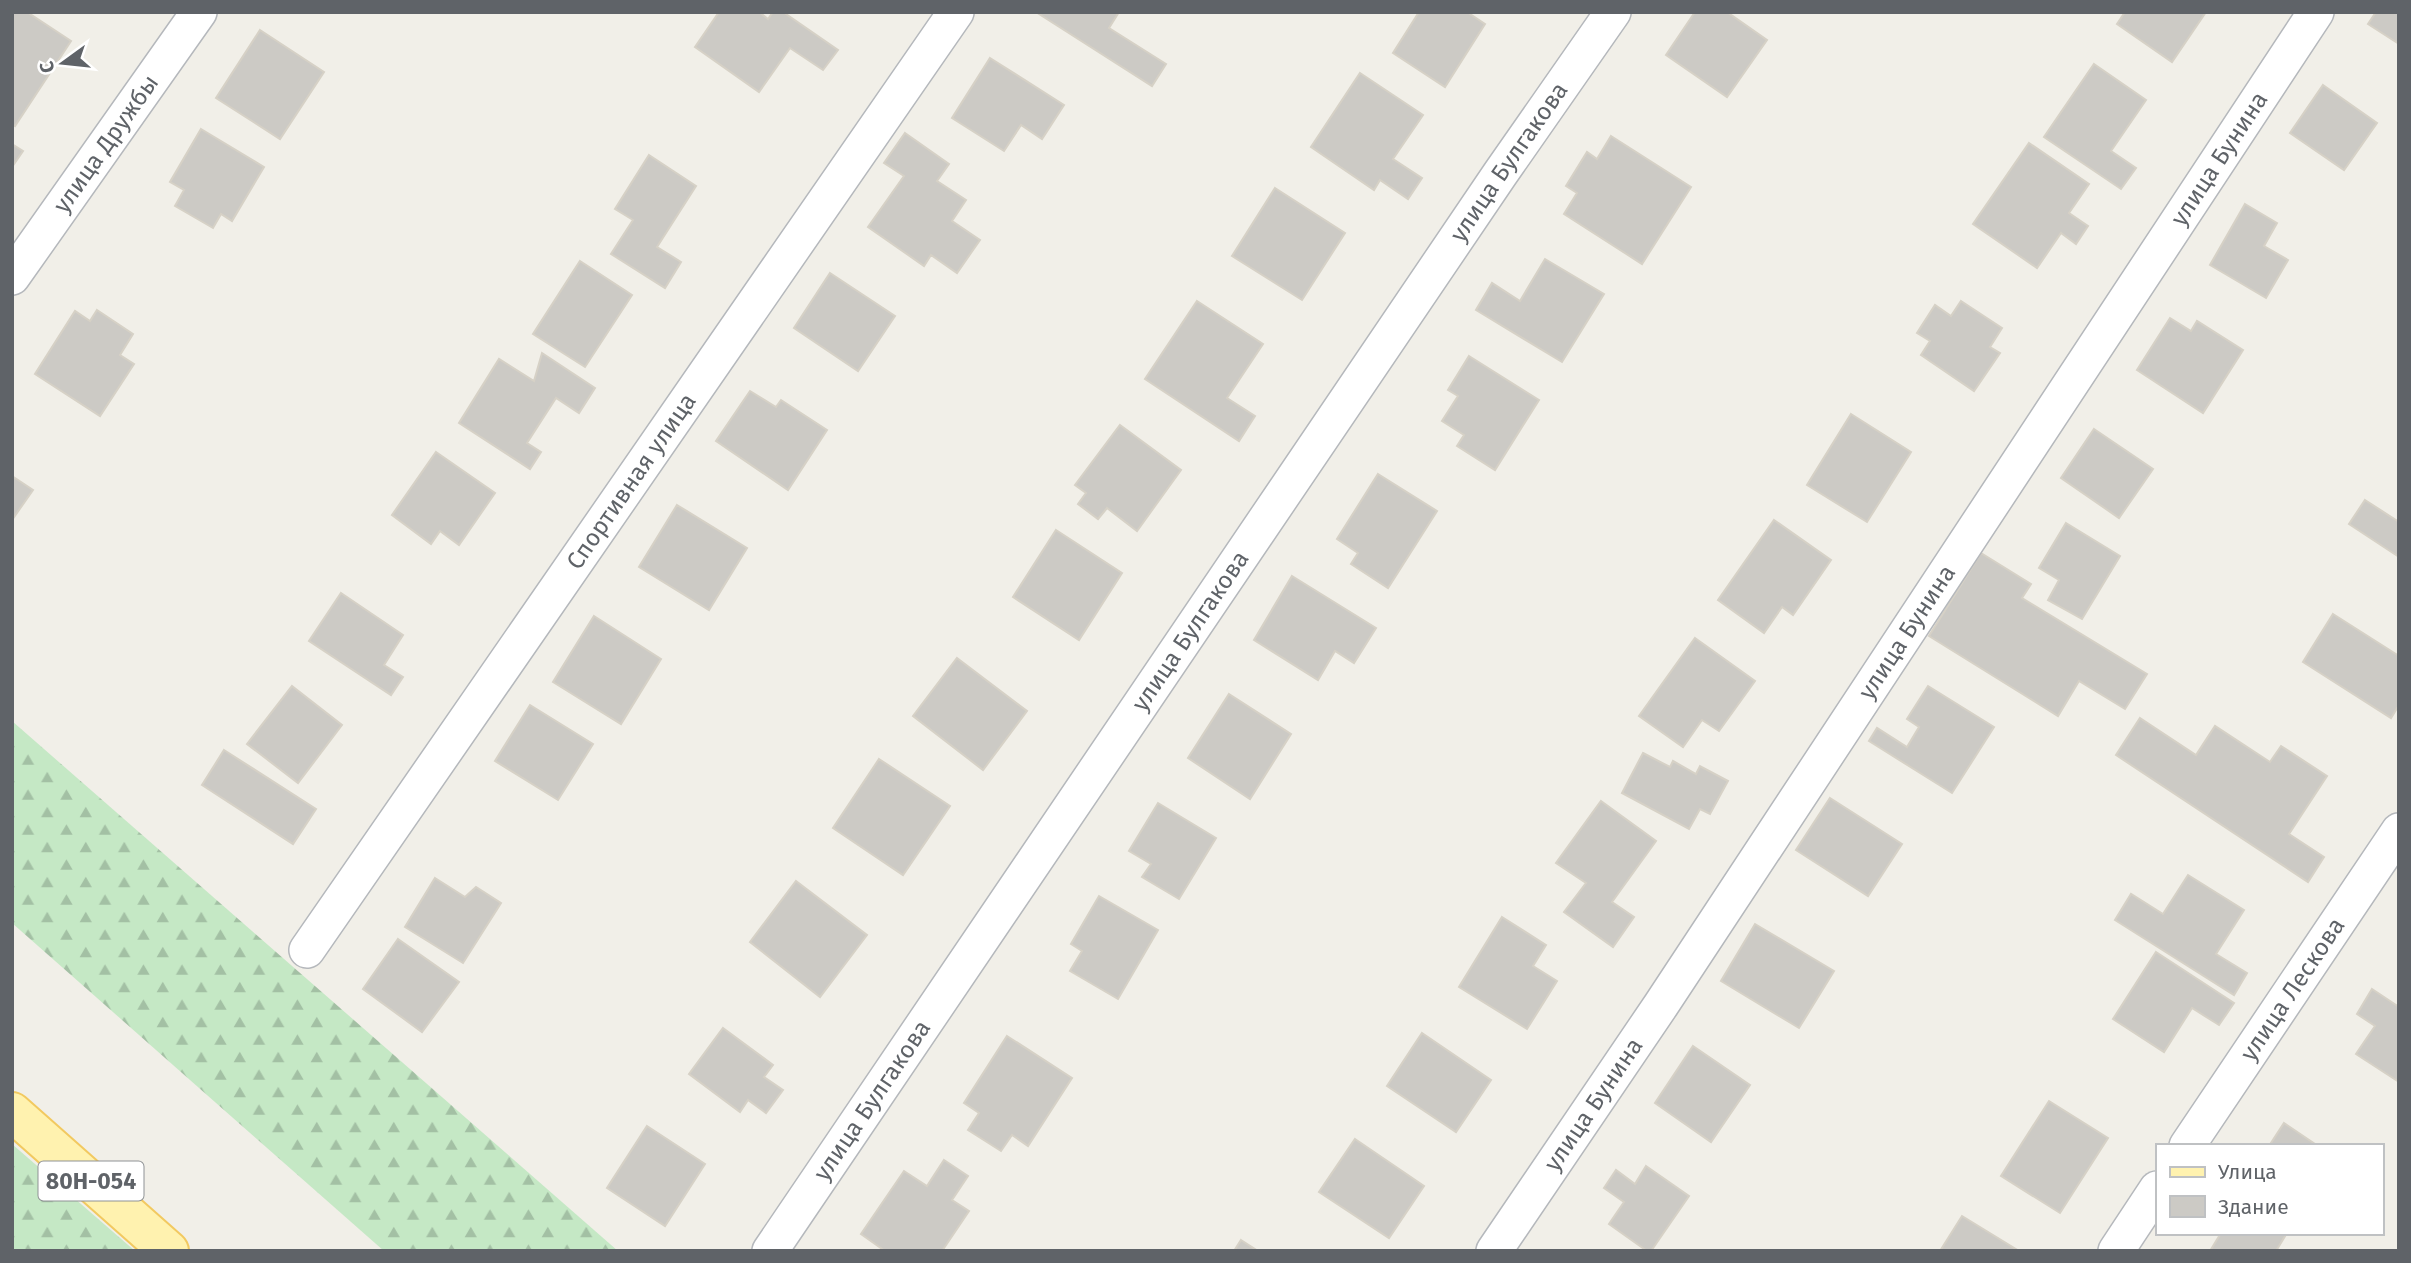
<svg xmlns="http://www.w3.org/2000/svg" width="2411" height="1263" font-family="'Fira Sans',sans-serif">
<defs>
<pattern id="forest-firs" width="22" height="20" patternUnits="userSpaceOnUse" patternTransform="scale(1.75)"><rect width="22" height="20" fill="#c5e8c5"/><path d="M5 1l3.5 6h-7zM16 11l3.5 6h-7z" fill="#a3c0a4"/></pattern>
</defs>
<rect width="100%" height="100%" fill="#f1efe8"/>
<g fill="url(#forest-firs)">
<polygon points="12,721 618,1251 384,1251 12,923"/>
<polygon points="12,1144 135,1251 12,1251"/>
</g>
<g fill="#cccac5" stroke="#d6d1c6" stroke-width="2">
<polygon points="12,12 27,12 71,41 15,126 12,124"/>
<polygon points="719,12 759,12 768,19 773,12 783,12 838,50 823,70 790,48 759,92 695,47"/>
<polygon points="1036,12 1119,12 1109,28 1166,64 1152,86"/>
<polygon points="1419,12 1467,12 1485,24 1445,87 1393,53"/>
<polygon points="1695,12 1727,12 1767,40 1727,97 1666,55"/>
<polygon points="2125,12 2206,12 2172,62 2117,24"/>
<polygon points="2376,12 2399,12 2399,44 2368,24"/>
<polygon points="260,30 324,72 280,139 216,98"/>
<polygon points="990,58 1064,105 1042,139 1021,125 1004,151 952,118"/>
<polygon points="2094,64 2146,100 2111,151 2136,168 2121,189 2044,137"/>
<polygon points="1360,73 1423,115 1393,159 1422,178 1408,199 1380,180 1374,190 1311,147"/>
<polygon points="2323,85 2377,123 2344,170 2290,133"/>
<polygon points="201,129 264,167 232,221 221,214 213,228 175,206 184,190 170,182"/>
<polygon points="905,133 949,164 937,181 966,200 952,221 980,240 957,273 931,255 924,266 868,227 904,176 884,163"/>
<polygon points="1611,136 1691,187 1642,264 1564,214 1577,193 1566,186 1587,152 1597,159"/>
<polygon points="2029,143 2089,184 2069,213 2088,226 2076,244 2061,233 2037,268 1973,224"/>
<polygon points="12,144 23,151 12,167"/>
<polygon points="649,155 696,186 657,247 681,262 665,288 611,254 633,220 615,209"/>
<polygon points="1275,188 1345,233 1302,300 1232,256"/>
<polygon points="2245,204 2277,223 2264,246 2288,260 2266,298 2210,265"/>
<polygon points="1545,259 1604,294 1562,362 1476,310 1492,283 1520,301"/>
<polygon points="580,261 632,295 585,367 533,334"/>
<polygon points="830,273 895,316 858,371 794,328"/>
<polygon points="1197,301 1263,344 1227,398 1255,416 1239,441 1145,379"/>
<polygon points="1961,301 2002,328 1990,347 2000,353 1974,391 1921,355 1930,341 1917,333 1935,305 1951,316"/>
<polygon points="97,310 133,334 120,355 134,364 100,416 35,374 75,311 90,321"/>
<polygon points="2170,318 2191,331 2197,321 2243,350 2203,413 2137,370"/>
<polygon points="542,353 595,388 579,413 556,398 527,443 541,452 530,469 459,423 499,359 534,381"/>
<polygon points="1469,356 1539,400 1495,470 1457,446 1464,435 1442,421 1458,396 1448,390"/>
<polygon points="750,391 776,407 781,400 827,430 788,490 716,441"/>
<polygon points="1851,414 1911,452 1867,522 1807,485"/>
<polygon points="1120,425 1181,470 1137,531 1107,508 1098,519 1078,504 1086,493 1075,485"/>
<polygon points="2094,429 2153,469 2119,518 2061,478"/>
<polygon points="436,452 495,493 459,545 440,531 431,544 392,515"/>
<polygon points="1378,474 1437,511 1388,588 1351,564 1358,553 1337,539"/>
<polygon points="12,476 33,490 12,520"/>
<polygon points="2365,500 2399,522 2399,557 2349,524"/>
<polygon points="677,505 747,548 709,610 639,567"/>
<polygon points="1774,520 1831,560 1793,615 1782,607 1764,633 1718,600"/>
<polygon points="2066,523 2120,556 2082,619 2048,600 2059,580 2039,568"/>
<polygon points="1056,530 1122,573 1079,640 1013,597"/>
<polygon points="1981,553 2031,584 2022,598 2147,674 2125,709 2079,681 2058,716 1929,636"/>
<polygon points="1292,576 1376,628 1354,663 1335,651 1318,680 1254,640"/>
<polygon points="341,593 403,635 384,665 403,677 391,695 309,641"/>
<polygon points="2333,614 2399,656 2399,705 2391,718 2303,662"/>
<polygon points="594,616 661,659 621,724 553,682"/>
<polygon points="1695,638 1755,681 1719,731 1702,720 1683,747 1639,716"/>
<polygon points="957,658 1027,711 983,770 913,716"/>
<polygon points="292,686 342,725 298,783 247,744"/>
<polygon points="1928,686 1994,727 1952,793 1869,741 1877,728 1907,747 1919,727 1907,719"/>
<polygon points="1229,694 1291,734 1250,799 1188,758"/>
<polygon points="530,705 593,744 558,800 495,761"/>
<polygon points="2140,718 2196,755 2215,726 2270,762 2281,746 2327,776 2289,834 2324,857 2308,882 2116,755"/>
<polygon points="224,750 316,809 293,844 202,785"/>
<polygon points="1643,753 1670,767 1673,761 1696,774 1700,766 1728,781 1710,814 1700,809 1689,829 1622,793"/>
<polygon points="879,759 950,806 903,875 833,828"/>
<polygon points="1830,798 1902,844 1868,896 1796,850"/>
<polygon points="1601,801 1656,841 1612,902 1634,917 1613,947 1564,912 1586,883 1556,863"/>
<polygon points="1158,803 1216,838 1179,899 1142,877 1151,864 1129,851"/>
<polygon points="2188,875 2244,910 2216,954 2247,973 2234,995 2115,920 2131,894 2163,914"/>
<polygon points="435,878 465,897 476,887 501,903 463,963 405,927"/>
<polygon points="796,881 867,935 820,997 750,942"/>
<polygon points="1099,896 1158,930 1118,999 1070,971 1082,951 1071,944"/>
<polygon points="1502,917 1546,945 1533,966 1557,981 1527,1029 1459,987"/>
<polygon points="1755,924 1834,971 1799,1028 1721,981"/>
<polygon points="398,939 459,982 422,1032 363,989"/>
<polygon points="2156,952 2234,1003 2219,1025 2192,1008 2164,1052 2113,1019"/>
<polygon points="2372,989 2399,1007 2399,1082 2356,1054 2375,1026 2357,1014"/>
<polygon points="723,1028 773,1065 764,1077 783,1090 766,1113 748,1100 740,1112 689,1074"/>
<polygon points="1422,1033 1491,1080 1456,1132 1387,1086"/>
<polygon points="1007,1036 1072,1078 1028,1146 1012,1135 1001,1151 968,1130 979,1113 964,1103"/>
<polygon points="1693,1046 1750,1085 1711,1142 1655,1103"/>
<polygon points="2049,1101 2108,1138 2060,1213 2001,1176"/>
<polygon points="2284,1123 2318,1146 2269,1146"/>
<polygon points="647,1126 705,1164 665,1226 607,1188"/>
<polygon points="1355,1139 1424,1186 1389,1238 1319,1192"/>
<polygon points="944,1160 968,1176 952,1200 969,1211 942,1251 885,1251 861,1234 904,1171 927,1186"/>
<polygon points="1646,1166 1689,1196 1651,1251 1647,1251 1609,1224 1624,1202 1604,1188 1616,1170 1635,1184"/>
<polygon points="1962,1216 2019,1251 1940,1251"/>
<polygon points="2221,1233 2287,1233 2276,1251 2210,1251"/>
<polygon points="1241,1240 1258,1251 1234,1251"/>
</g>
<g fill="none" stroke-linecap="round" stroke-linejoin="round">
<g stroke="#b5b8bc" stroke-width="38">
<g id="minor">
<path id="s1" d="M12 277 199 12"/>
<path id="s2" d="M307 950 956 12"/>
<path id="s3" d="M2187 1146 2399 831"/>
<path id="s4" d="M770 1251 1500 174 1613 12"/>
<path id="s5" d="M1494 1251 1661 1005 2316 12"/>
<polyline points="2116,1251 2157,1189"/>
</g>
</g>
<g stroke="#f2c960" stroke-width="42">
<polyline id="primary" points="12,1112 169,1251"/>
</g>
<use href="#minor" stroke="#fff" stroke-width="35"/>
<use href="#primary" stroke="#fff2af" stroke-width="38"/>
</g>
<g text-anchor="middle" stroke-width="7" stroke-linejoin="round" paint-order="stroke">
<rect fill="#fff" stroke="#8f9295" stroke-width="2" x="38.5" y="1161.5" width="105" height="39" rx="5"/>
<g font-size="23" font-weight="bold" fill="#5f6368">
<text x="91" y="1189">80Н-054</text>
</g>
<g font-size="24" fill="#5f6368" stroke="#fff">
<text dy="8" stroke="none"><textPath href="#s1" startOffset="163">улица Дружбы</textPath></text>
<text dy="8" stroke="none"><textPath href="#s5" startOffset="1311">улица Бунина</textPath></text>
<text dy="8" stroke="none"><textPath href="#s4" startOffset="1316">улица Булгакова</textPath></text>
<text dy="8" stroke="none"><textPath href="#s2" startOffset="570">Спортивная улица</textPath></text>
<text dy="8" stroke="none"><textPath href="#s4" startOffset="749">улица Булгакова</textPath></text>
<text dy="8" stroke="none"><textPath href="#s5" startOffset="744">улица Бунина</textPath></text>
<text dy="8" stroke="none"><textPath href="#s3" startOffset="189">улица Лескова</textPath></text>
<text dy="8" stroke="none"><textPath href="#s4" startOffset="182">улица Булгакова</textPath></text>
<text dy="8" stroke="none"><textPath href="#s5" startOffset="177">улица Бунина</textPath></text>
</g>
</g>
<rect width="2411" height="1263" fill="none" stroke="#5f6368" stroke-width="28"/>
<rect x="2156" y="1144" width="228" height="91" fill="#ffffff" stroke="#bfc1c3" stroke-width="2"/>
<rect x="2170" y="1167" width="35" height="10" fill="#fff2af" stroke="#bfc1c3" stroke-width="2"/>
<text x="2218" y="1179" font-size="21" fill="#5f6368">Улица</text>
<rect x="2170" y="1196" width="35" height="21" fill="#cccac5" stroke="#bfc1c3" stroke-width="2"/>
<text x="2218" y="1214" font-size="21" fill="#5f6368">Здание</text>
<g transform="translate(63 63) rotate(255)" stroke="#ffffff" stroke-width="5" paint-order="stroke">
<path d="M0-5L12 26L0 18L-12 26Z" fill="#5f6368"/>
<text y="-10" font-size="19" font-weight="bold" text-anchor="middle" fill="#5f6368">С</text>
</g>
</svg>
